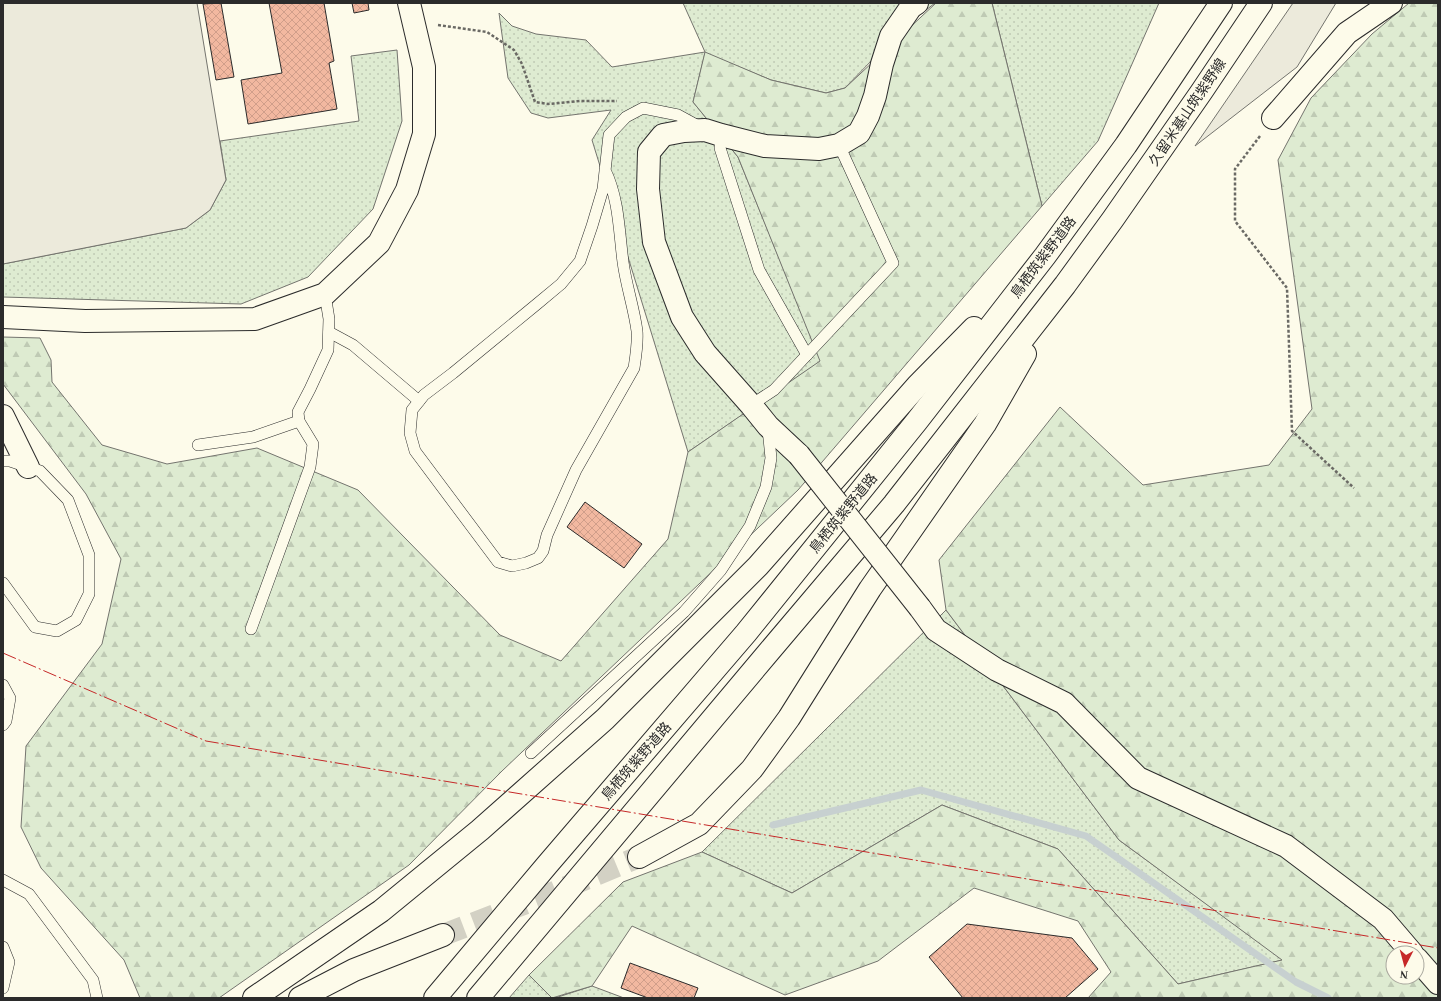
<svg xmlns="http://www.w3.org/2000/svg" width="1441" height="1001" font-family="'Times New Roman','Noto Sans JP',serif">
<defs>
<pattern id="grass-dots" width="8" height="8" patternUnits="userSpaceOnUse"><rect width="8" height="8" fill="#deebd1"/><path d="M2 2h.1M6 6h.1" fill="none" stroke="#bfcab4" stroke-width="1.8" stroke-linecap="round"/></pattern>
<pattern id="forest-firs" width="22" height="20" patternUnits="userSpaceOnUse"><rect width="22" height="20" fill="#deebd1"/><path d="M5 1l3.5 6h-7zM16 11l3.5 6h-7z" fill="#bfcab4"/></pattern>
<pattern id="building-cross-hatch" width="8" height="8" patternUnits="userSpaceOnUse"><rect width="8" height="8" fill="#f2b8a0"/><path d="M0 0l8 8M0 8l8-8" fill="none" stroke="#d09e8a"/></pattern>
</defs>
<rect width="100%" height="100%" fill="#fdfbea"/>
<g fill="url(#grass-dots)" stroke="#74746e">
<polygon points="683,3 935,3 902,29 845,88 826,93 771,80 705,53 693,102 738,157 821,361 688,452 592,140 611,110 548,118 531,113 508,78 499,13 512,26 536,34 586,40 612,67 705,52"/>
<polygon points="992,3 1159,3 1098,141 1042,206"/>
<polygon points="397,50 402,121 373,209 308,277 241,304 3,297 3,264 186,228 210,210 226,180 220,141 359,121 351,56"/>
<polygon points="946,610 1119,840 1283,960 1178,984 1058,849 942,805 792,893 702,852"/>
<polygon points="529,975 552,998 509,998"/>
<polygon points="592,986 624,998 555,998"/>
</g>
<g fill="url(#forest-firs)" stroke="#74746e" fill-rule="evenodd">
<polygon points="936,3 992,3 1042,206 798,490 502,771 409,865 219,998 140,998 124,960 41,868 21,827 26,746 102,644 121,559 86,494 3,384 3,337 40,338 51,360 52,382 102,445 167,464 257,448 358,490 500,635 561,661 668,539 688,452 820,361 738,157 693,102 705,52 771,80 826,93 845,88"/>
<path d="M1409 3H1438V998H1088L1111 972 1078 921 974 888 878 961 785 995 632 926 592 986 552 998 529 975 623 882 702 852 792 893 942 805 1058 849 1178 984 1282 960 1119 840 946 610 939 560 1060 407 1143 485 1269 465 1312 409 1278 160 1311 98 1372 34ZM1393 953H1417V977H1393Z"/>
</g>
<g fill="#eceadb" stroke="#74746e">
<polygon points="3,3 197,3 226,180 210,210 186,228 3,264"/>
<polygon points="1293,3 1336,3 1297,67 1195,146"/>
</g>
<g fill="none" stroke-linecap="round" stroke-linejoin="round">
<polyline stroke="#c7d0d0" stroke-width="7" points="773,825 921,790 1086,836 1296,982 1328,998"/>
</g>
<g fill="url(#building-cross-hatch)" stroke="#2b2b2b">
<polygon points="221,3 234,77 216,80 203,4"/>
<polygon points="269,3 324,3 334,61 329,63 337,109 248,124 241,80 282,73"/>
<polygon points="352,3 368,3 369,10 354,13"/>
<polygon points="585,502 642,544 624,568 567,527"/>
<polygon points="967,924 1072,938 1098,969 1065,998 963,998 929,957"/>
<polygon points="630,963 698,988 694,998 648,998 621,988"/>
</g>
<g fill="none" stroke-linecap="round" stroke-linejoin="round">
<polyline stroke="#d3d1c4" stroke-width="22" stroke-dasharray="22 11" stroke-linecap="butt" points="443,935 542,897 639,857"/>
<g stroke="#2b2b2b" stroke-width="12">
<g id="service">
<polyline points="721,135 720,148 759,270 807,355"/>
<path d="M605 170C619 199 619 231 623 262 626 285 634 308 637 331 638 343 636 355 634 368L576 470 547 535 543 551 538 558 526 563 512 566 498 562 415 451 410 433 412 410 424 395 453 373 537 304 561 284 580 261 592 226 603 189 609 135 626 117 643 108 678 115 700 127"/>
<polyline points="329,332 353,345 419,401"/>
<polyline points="751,405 774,390 893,263 839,145"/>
<polyline points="198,445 253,437 299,421"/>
<polyline points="3,461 10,461 40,471 68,500 89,555 89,594 76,620 57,631 35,627 3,583"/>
<polyline points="251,629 310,467 313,444 299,421 298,412 310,389 328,350 329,319 325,294"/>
<polyline points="3,685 10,698 6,721 3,725"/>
<polyline points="531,753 684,612 721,570 750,526 766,487 771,458 768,429"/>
<polyline points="3,880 29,894 93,980 97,998"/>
<polyline points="3,947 9,962 3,988"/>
</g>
</g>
<g stroke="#2b2b2b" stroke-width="24">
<g id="minor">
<polyline points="1273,118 1347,33 1391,3"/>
<polyline points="3,317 85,321 255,319 325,294 379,243 407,190 424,134 424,67 409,3"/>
<polyline points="3,416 28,467"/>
<polyline points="799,455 768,426 751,405 705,353 682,317 654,242 648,189 649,152 663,135 684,131 705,130 721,135 765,146 819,149 839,145 859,133 868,116 875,96 882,64 891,36 911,7 917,3"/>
<polyline points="920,608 936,630 997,670 1064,703 1138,778 1286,846 1383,919 1412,953"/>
<polyline points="1417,959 1438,983"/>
</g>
</g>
<g stroke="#2b2b2b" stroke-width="24">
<g id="primary">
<polyline points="639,857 699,824 752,769 789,718 870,589 985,424 1025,354"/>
<polyline points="254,998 381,911 480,830 605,719 758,566 917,386 974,328"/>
<polyline points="300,998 354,970 443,935"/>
<polyline points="435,998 547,865 746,633 917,421 1045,256 1126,145 1221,3"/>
<polyline points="478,998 767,654 894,504 1065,285 1113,219 1202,91 1261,3"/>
</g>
</g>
<g stroke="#6a6964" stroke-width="2.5" stroke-dasharray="3 2" stroke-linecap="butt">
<polyline points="438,25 487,32 514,50 522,64 535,102 548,104 580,101 617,101"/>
<polyline points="1260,136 1235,169 1235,221 1287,288 1292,431 1354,488"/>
</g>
<use href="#service" stroke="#fdfbea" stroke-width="11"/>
<use href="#minor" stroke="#fdfbea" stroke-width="22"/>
<use href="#primary" stroke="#fdfbea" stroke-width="22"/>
<g stroke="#2b2b2b" stroke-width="24" stroke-linecap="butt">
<polyline id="minor-bridge" points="799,455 920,608"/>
</g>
<use href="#minor-bridge" stroke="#fdfbea" stroke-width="22"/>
<polyline stroke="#c62828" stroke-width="1" stroke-dasharray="14 3 2 3" stroke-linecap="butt" points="3,653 206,741 1438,948"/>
</g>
<g text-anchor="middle" stroke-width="3" stroke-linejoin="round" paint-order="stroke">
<g font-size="14" fill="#2b2b2b" stroke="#fdfbea">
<text transform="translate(1187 112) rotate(-56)" y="5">久留米基山筑紫野線</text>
<text transform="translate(1043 257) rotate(-53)" y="5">鳥栖筑紫野道路</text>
<text transform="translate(843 513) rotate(-51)" y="5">鳥栖筑紫野道路</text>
<text transform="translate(636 761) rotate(-49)" y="5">鳥栖筑紫野道路</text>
</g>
</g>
<rect width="1441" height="1001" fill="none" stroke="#2b2b2b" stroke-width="8"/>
<g transform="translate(1405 965) rotate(186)"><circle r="19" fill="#fdfbea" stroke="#a9a89e"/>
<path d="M0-3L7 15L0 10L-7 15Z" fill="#c62828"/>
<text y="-6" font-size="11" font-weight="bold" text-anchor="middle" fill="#2b2b2b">N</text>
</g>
</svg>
